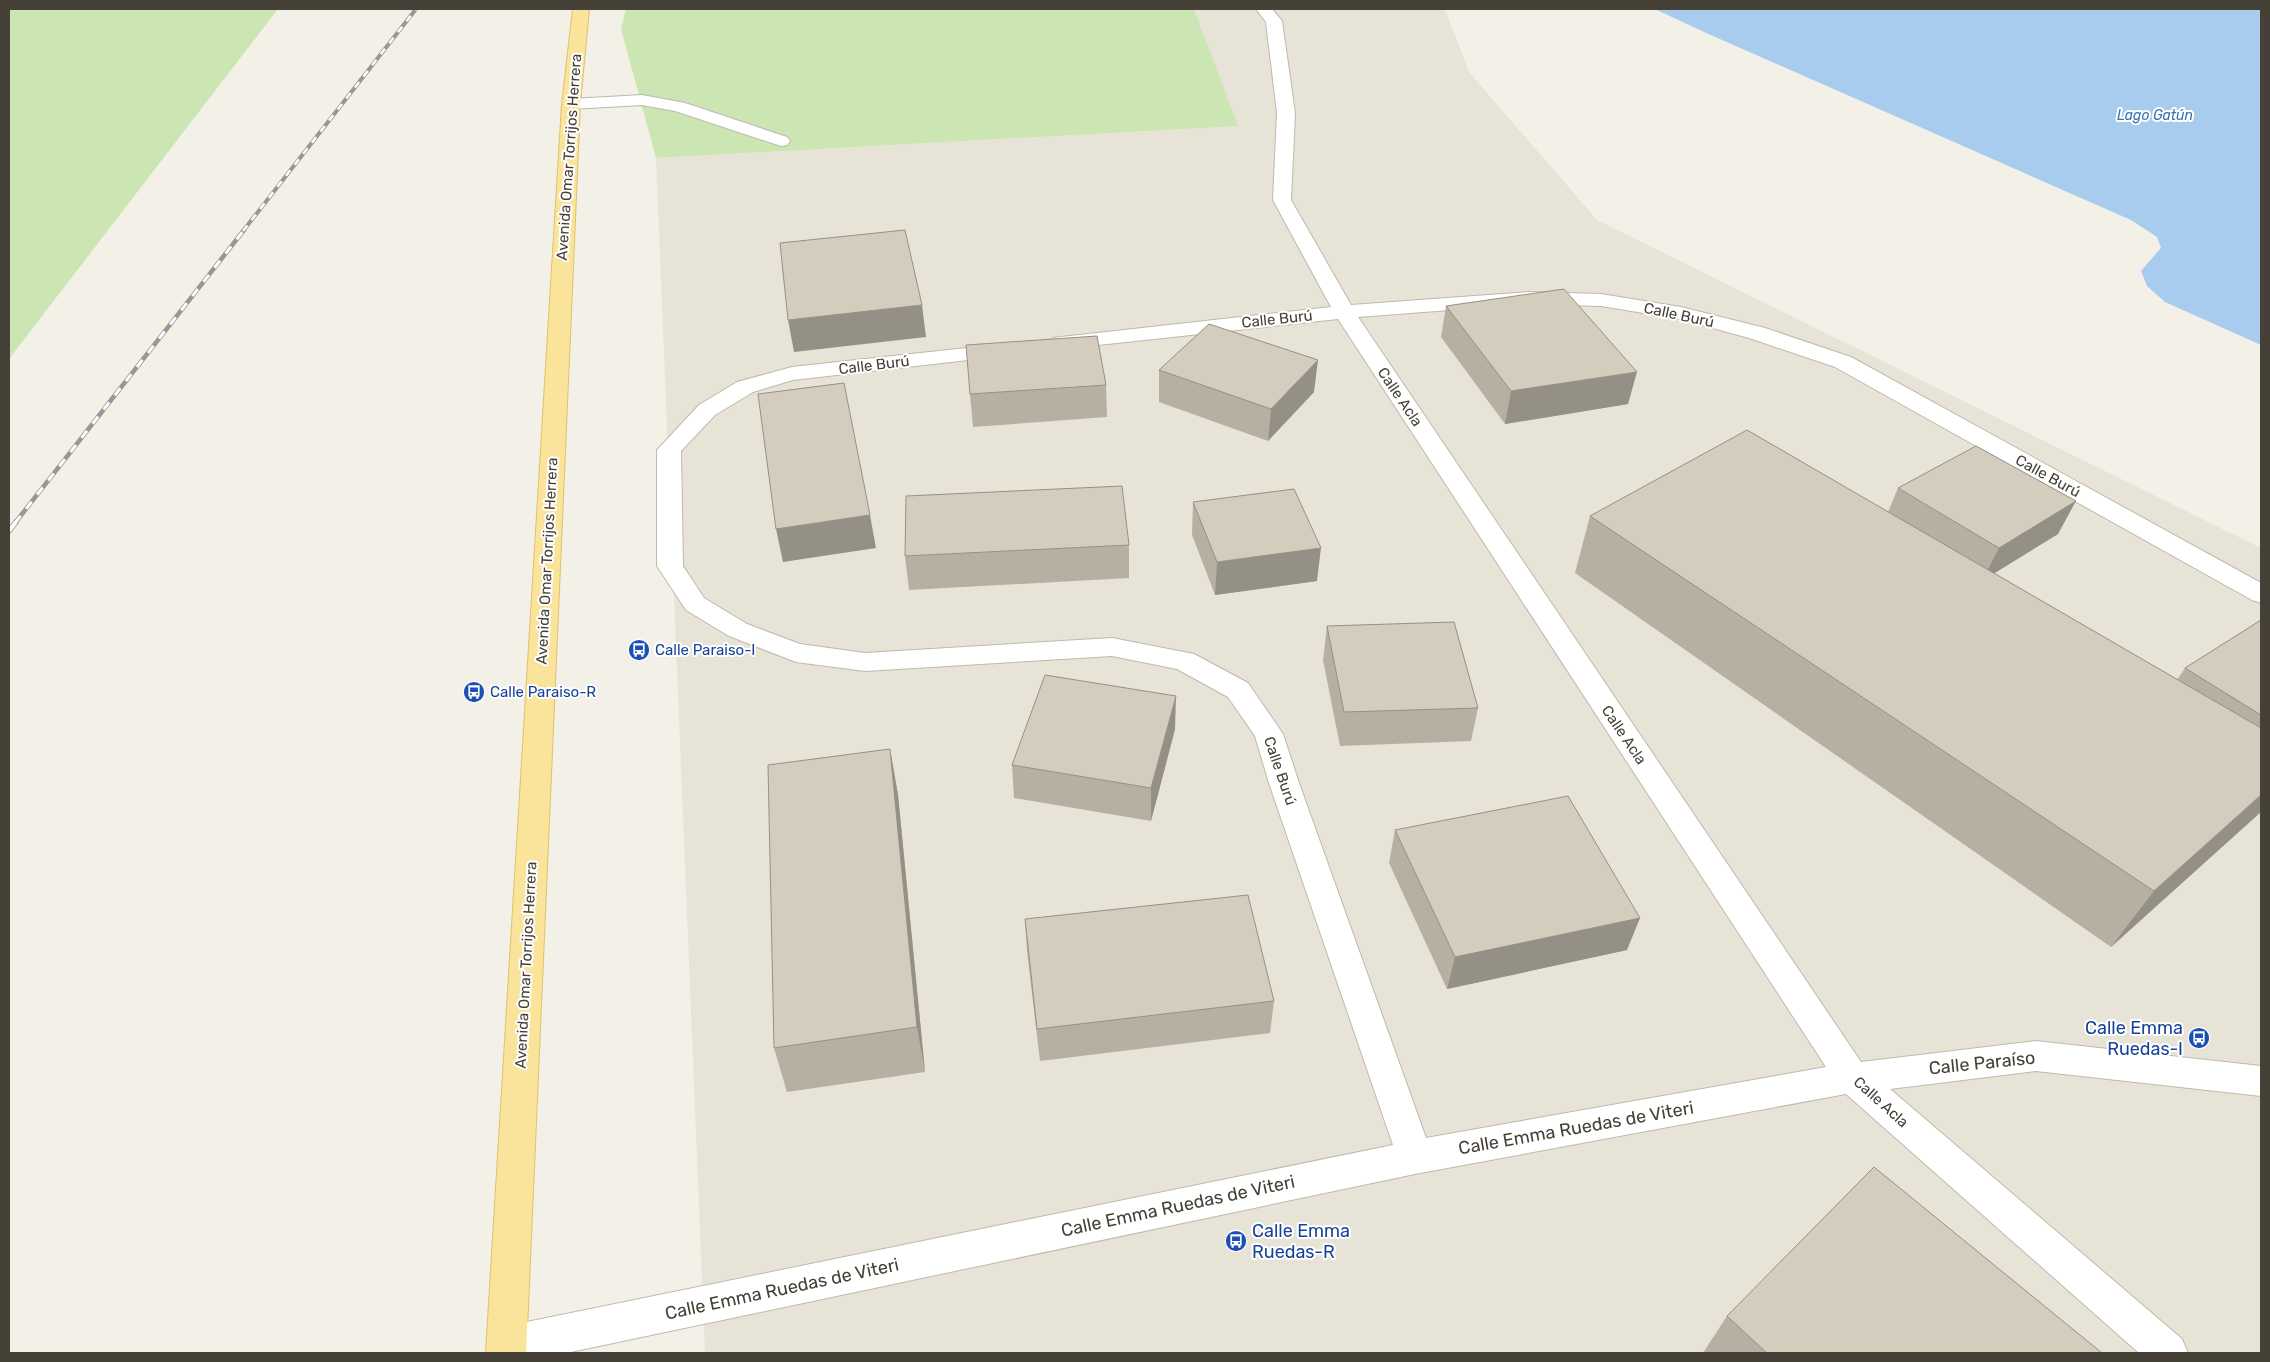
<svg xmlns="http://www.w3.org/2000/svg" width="2270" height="1362" font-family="Rubik,sans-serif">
<rect width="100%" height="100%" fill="#f3f0e8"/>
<polygon fill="#e7e3d6" points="1194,9 1445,9 1469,72 1597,220 2261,548 2261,1353 705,1353 656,158 1237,126"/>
<g fill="#cbe6b3">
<polygon points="9,9 278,9 9,359"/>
<polygon points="626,9 1194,9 1238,126 656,158 621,29"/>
</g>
<polygon fill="#a7cced" points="1655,9 2261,9 2261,345 2165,302 2147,286 2141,271 2161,248 2157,237 2131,220 1704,32"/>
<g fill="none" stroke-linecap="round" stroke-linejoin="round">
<g stroke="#beb9ab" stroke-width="2">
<polygon id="service" points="642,95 685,103 787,137 790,141 787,145 781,146 675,111 642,105 571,109 565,108 562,104 565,100 571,99"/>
</g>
<g stroke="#beb9ab" stroke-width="2">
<polygon id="minor" points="1256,9 1272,9 1282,21 1295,113 1291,200 1351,305 1529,292 1601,294 1681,307 1765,328 1851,357 2261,583 2261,603 2252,600 1835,367 1749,338 1680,319 1601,306 1529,304 1358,317 1861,1062 2036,1041 2261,1066 2261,1096 2036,1071 1890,1089 2182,1339 2188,1353 2139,1353 1846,1094 1415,1174 566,1353 490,1353 487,1346 493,1332 507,1326 1393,1145 1269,783 1255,736 1228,697 1177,669 1112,656 865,671 796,662 729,636 686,610 657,566 657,450 699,405 737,382 792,367 1003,344 1011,345 1014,350 1011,355 1003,356 793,380 753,392 715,415 681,451 683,566 704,598 747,624 800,644 865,653 1112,638 1194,654 1248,683 1283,734 1299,783 1426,1138 1826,1067 1338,319 1061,349 1053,348 1050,343 1053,338 1061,337 1331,307 1273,200 1277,113 1266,22"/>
</g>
<g stroke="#dec36b" stroke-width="2">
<polygon id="primary" points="573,9 589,9 580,104 526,1353 486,1353 562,104"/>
</g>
<use href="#service" fill="#fff" fill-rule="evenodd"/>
<use href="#minor" fill="#fff" fill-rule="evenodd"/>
<use href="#primary" fill="#fae49b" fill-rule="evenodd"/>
<g stroke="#979797" stroke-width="4">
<polyline id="rail-far2" points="243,231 416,9"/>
</g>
<g stroke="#979797" stroke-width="4.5">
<polyline id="rail-far1" points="15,523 244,230"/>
</g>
<g stroke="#979797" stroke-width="5.5">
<polyline id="rail" points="9,531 16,522"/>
</g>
<use href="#rail-far2" stroke="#fff" stroke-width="2.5" stroke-dasharray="7" stroke-linecap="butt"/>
<use href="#rail-far1" stroke="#fff" stroke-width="3" stroke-dasharray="9" stroke-linecap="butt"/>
<use href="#rail" stroke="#fff" stroke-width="4" stroke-dasharray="11" stroke-linecap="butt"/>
</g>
<g fill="#b6b0a3">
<polygon points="1446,306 1628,404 1505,424 1441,337"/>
<polygon points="1159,370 1314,392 1268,441 1159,402"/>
<polygon points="1106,385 1107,417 973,427 970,394"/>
<polygon points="1898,488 2058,534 1994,573 2177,680 2185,668 2261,620 2261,811 2111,947 1575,573 1590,516 1888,512"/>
<polygon points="1193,502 1317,581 1215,595 1192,535"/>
<polygon points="1129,545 1129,578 909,590 905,556"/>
<polygon points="1327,626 1478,708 1471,741 1340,746 1323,660"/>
<polygon points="1175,729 1151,821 1014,798 1012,765"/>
<polygon points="890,749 898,795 925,1072 787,1092 774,1048"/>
<polygon points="1395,830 1627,950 1447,989 1389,863"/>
<polygon points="1025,919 1274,1001 1270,1033 1040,1061 1027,951"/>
<polygon points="1727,1316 2102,1353 1703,1353"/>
</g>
<g fill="#949085">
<polygon points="922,305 926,337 794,352 788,320"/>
<polygon points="1318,360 1314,392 1268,441 1271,409"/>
<polygon points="1637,372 1628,404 1505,424 1511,391"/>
<polygon points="2076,501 2058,534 1982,581 1999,548"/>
<polygon points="870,515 876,548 783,562 776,529"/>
<polygon points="1321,548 1317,581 1215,595 1217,562"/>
<polygon points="1176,696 1175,729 1151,821 1151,788"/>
<polygon points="890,749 898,795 925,1072 917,1027"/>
<polygon points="2261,795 2261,812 2111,947 2154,891"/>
<polygon points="1640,918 1627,950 1447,989 1455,957"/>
</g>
<g fill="#d4cdbe" stroke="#949085">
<polygon points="905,230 922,305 788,320 780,243"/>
<polygon points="1564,289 1637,372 1511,391 1446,306"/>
<polygon points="1209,324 1318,360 1271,409 1159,370"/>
<polygon points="1097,336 1106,385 970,394 966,345"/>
<polygon points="844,383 870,515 776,529 758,394"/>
<polygon points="1747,430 2261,728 2261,795 2154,891 1590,516"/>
<polygon points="1976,446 2076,501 1999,548 1898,488"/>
<polygon points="1122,486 1129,545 905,556 906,496"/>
<polygon points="1294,489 1321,548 1217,562 1193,502"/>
<polygon points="2261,620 2261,715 2185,668"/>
<polygon points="1454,622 1478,708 1344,712 1327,626"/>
<polygon points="1045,675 1176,696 1151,788 1012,765"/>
<polygon points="890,749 917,1027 774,1048 768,765"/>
<polygon points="1568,796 1640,918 1455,957 1395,830"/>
<polygon points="1248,895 1274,1001 1037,1029 1025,919"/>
<polygon points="1874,1167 2102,1353 1767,1353 1727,1316"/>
</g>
<defs>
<g id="bus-disc" transform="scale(1.125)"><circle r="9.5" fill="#1a4fb4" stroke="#fff"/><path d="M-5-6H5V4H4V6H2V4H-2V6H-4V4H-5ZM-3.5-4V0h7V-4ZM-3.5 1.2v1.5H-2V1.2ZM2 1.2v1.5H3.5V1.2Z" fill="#fff"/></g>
</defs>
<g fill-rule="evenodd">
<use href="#bus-disc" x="639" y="650"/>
<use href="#bus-disc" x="474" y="692"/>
<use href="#bus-disc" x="2199" y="1038"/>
<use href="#bus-disc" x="1236" y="1241"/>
</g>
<g text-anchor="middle" stroke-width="4" stroke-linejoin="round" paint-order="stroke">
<g font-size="14" font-style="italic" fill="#3573ae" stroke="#fff">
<text x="2155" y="120">Lago Gatún</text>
</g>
<g font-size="15" fill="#464137" stroke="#fff">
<text transform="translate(569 157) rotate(-86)" y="5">Avenida Omar Torrijos Herrera</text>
<text transform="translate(1679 315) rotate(12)" y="5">Calle Burú</text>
<text transform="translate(1277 319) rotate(-6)" y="5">Calle Burú</text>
<text transform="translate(874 365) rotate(-7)" y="5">Calle Burú</text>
<text transform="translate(1400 397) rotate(56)" y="5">Calle Acla</text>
<text transform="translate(2048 476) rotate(29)" y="5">Calle Burú</text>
<text transform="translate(547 561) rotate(-87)" y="5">Avenida Omar Torrijos Herrera</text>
<text transform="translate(1624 735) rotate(56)" y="5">Calle Acla</text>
<text transform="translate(1280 771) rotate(71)" y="5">Calle Burú</text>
<text transform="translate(526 965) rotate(-87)" y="5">Avenida Omar Torrijos Herrera</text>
<text transform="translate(1881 1102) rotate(42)" y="5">Calle Acla</text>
</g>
<g font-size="15" fill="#164399" stroke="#fff" text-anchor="start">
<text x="655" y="655">Calle Paraiso-I</text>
<text x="490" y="697">Calle Paraiso-R</text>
</g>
<g font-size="18" fill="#164399" stroke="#fff" text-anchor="end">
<text x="2183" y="1034">Calle Emma<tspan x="2183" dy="21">Ruedas-I</tspan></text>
<text x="1252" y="1237" text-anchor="start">Calle Emma<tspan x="1252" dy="21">Ruedas-R</tspan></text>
</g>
<g font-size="18" fill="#464137" stroke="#fff">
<text transform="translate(1982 1063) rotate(-6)" y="6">Calle Paraíso</text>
<text transform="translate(1576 1128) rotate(-10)" y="6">Calle Emma Ruedas de Viteri</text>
<text transform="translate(1178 1206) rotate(-12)" y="6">Calle Emma Ruedas de Viteri</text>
<text transform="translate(782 1289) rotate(-12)" y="6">Calle Emma Ruedas de Viteri</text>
</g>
</g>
<rect width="2270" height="1362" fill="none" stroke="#464137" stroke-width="20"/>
</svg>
